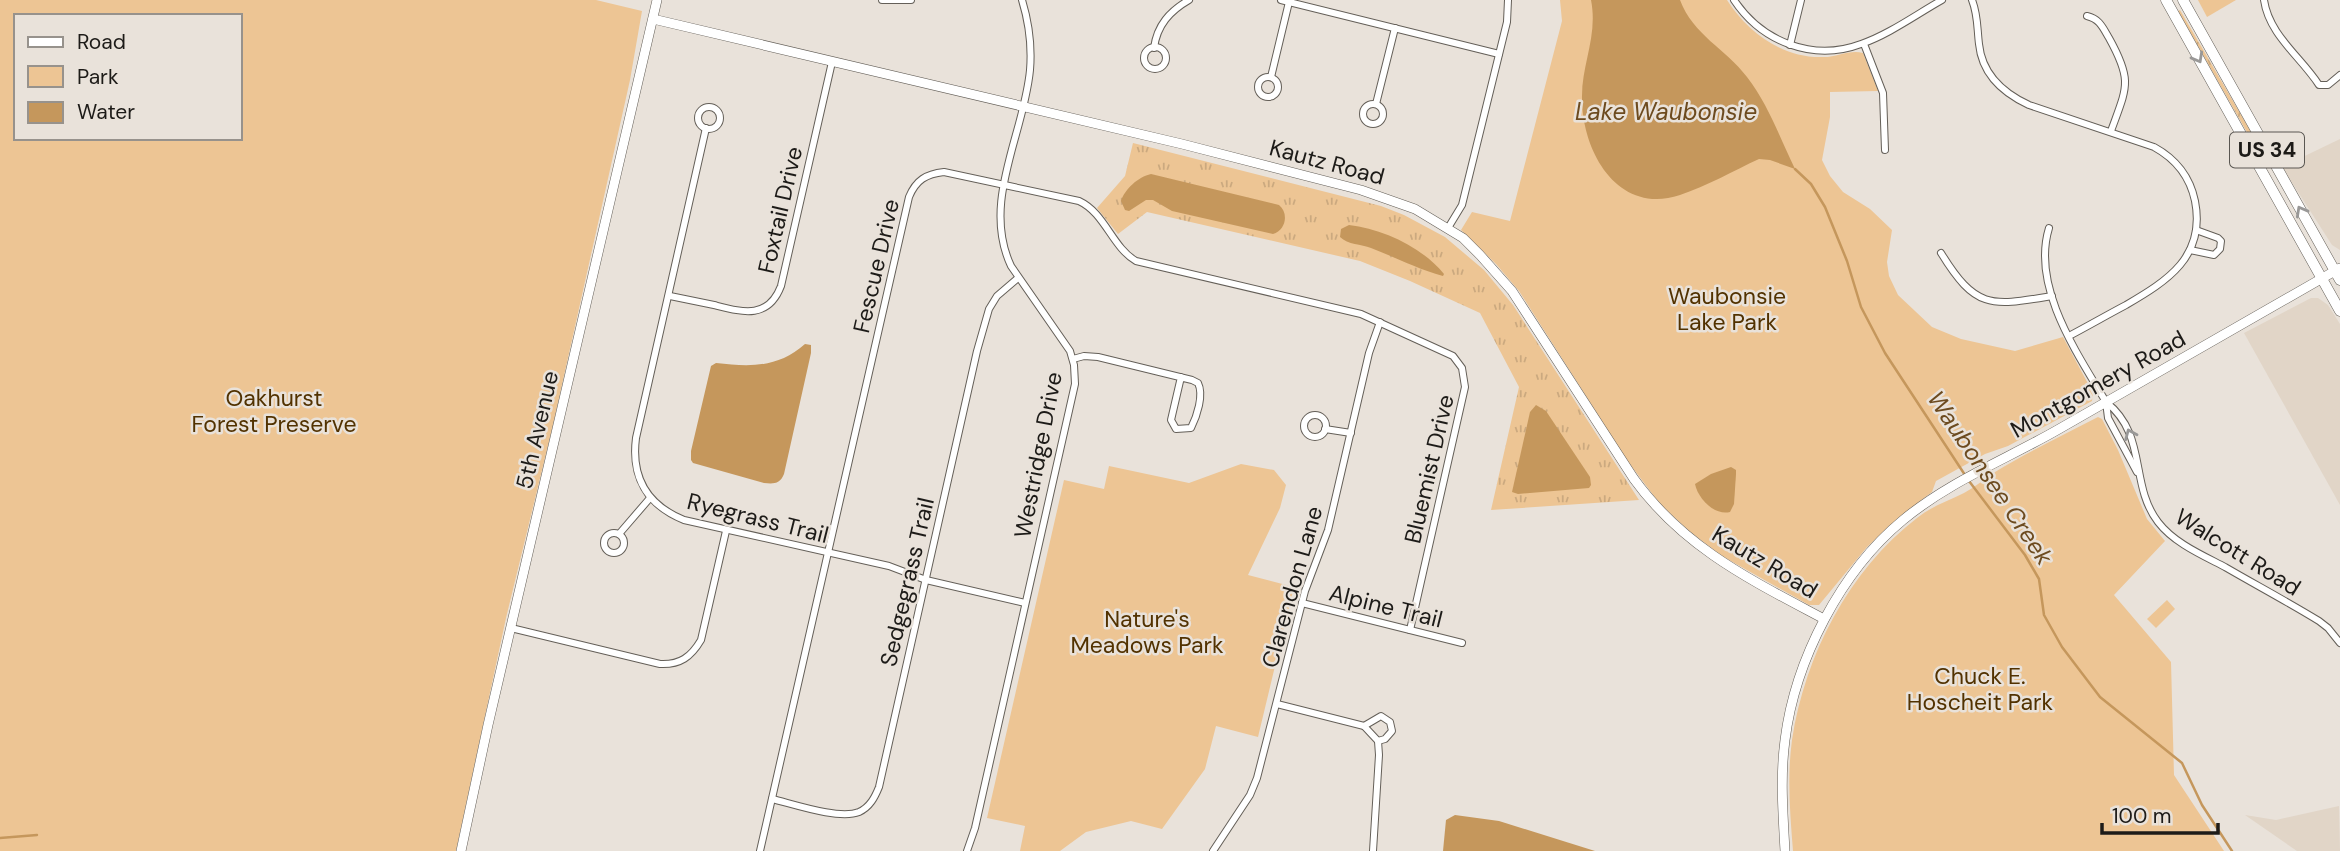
<svg xmlns="http://www.w3.org/2000/svg" width="2340" height="851" font-family="'DM Sans',sans-serif">
<defs>
<pattern id="grass-tufts" width="24" height="20" patternUnits="userSpaceOnUse" patternTransform="scale(1.75)"><rect width="24" height="20" fill="#edc594"/><path d="M3 7l-1-3M5 7V3M7 7l1-3M15 17l-1-3M17 17v-4M19 17l1-3" fill="none" stroke="#cba97f"/></pattern>
</defs>
<rect width="100%" height="100%" fill="#e9e2da"/>
<g fill="#e1d5c7">
<polygon points="2340,139 2340,250 2332,245 2282,167"/>
<polygon points="2311,298 2318,298 2328,305 2340,324 2340,505 2244,333"/>
<polygon points="2339,806 2340,851 2297,851 2245,815 2276,820"/>
</g>
<g fill="url(#grass-tufts)">
<polygon points="2180,10 2251,132 2248,134 2178,11"/>
<polygon points="1133,143 1381,206 1404,215 1445,237 1484,270 1513,305 1639,500 1491,510 1519,387 1480,313 1410,281 1360,261 1147,212 1118,234 1097,208 1125,176"/>
</g>
<g fill="#edc594" fill-rule="evenodd">
<path d="M0 0H596L642 11 630 80 553 425 506 618 456 851H0ZM16 16H240V138H16Z"/>
<path d="M1560 0H1727C1748 33 1784 59 1824 57 1837 57 1851 49 1863 53L1878 91 1830 92V117L1822 160 1830 176 1843 192 1870 209 1892 230 1887 262 1889 276 1898 295 1932 327 1961 339 2015 351 2063 337 2093 393 2092 401 2008 446 1985 454 1936 481 1932 492 1898 518 1867 547 1819 605H1809L1722 556 1689 531 1660 504 1626 459 1519 291 1496 264 1461 230 1472 212 1510 221 1562 21Z"/>
<polygon points="2198,0 2236,0 2207,17"/>
<path d="M2098 417 2102 419 2118 450 2147 519 2165 541 2114 595 2171 662 2174 775 2224 851H1793C1790 814 1787 776 1792 740 1805 655 1849 570 1917 518 1932 506 1948 501 1964 493 1975 487 1984 479 1995 472 2028 452 2063 435 2098 417Z"/>
<polygon points="1241,464 1274,470 1286,485 1280,508 1248,575 1294,587 1258,737 1216,726 1205,769 1162,829 1131,821 1086,832 1060,851 1020,851 1025,826 987,818 1064,480 1104,489 1109,466 1189,483"/>
<polygon points="2167,600 2175,609 2156,628 2147,619"/>
</g>
<g fill="#c5975c">
<path d="M1591 0H1680C1693 35 1726 49 1747 77 1768 104 1780 138 1795 169L1770 160 1759 159C1733 171 1707 186 1680 195 1617 216 1581 150 1582 96 1582 63 1598 36 1591 0Z"/>
<path d="M1151 174 1279 205C1289 213 1286 230 1273 234L1172 211 1153 200H1146L1129 211 1125 210 1121 201C1125 189 1138 177 1151 174Z"/>
<path d="M1349 225C1383 229 1422 247 1444 274L1443 276C1417 269 1395 257 1371 248 1361 244 1348 245 1340 237L1341 229Z"/>
<path d="M805 344 811 345V353L784 474C780 484 774 484 764 483L693 463 691 460V451L711 366 716 363C750 367 778 368 805 344Z"/>
<polygon points="1536,405 1546,411 1590,477 1591,485 1589,488 1518,494 1512,492 1530,412"/>
<path d="M1731 467 1736 470V474L1734 504 1730 512C1715 516 1698 499 1695 484L1711 474Z"/>
<polygon points="1455,815 1499,821 1595,851 1443,851 1446,820"/>
</g>
<g fill="none" stroke-linecap="round" stroke-linejoin="round">
<g stroke="#c5975c" stroke-width="2.5">
<polyline points="1795,169 1811,184 1825,207 1847,261 1861,307 1885,353 1965,475"/>
<polyline points="1969,481 2025,555 2039,579 2044,615 2062,647 2100,697 2182,763 2202,805 2232,851"/>
<polyline points="0,838 37,835"/>
</g>
<g stroke="#645f58" stroke-width="8">
<g id="street">
<polyline points="882,0 911,0"/>
<polyline points="1281,0 1499,54"/>
<path d="M1734 0C1762 42 1813 62 1861 44 1888 35 1917 14 1942 0"/>
<path d="M1972 0C1978 15 1977 28 1979 44 1982 74 2003 93 2029 105L2154 147C2176 159 2190 177 2195 201 2206 257 2167 281 2126 305 2107 315 2088 326 2069 336"/>
<path d="M2264 0C2269 35 2301 57 2319 85H2328L2340 75"/>
<path d="M2087 16C2100 19 2103 28 2109 38 2133 81 2127 87 2111 131"/>
<polyline points="1864,44 1883,93 1885,150"/>
<polyline points="1790,45 1801,0"/>
<circle cx="1155" cy="58" r="11"/>
<path d="M1154 48C1157 25 1170 11 1189 0"/>
<circle cx="1268" cy="87" r="10"/>
<polyline points="1271,77 1289,2"/>
<circle cx="1373" cy="114" r="10"/>
<polyline points="1376,104 1395,28"/>
<circle cx="709" cy="118" r="11"/>
<path d="M706 128 636 438C631 477 647 505 684 520L889 566 926 580 1025 603"/>
<polyline points="1448,228 1462,205 1507,22 1508,0"/>
<path d="M2049 228C2031 287 2077 353 2106 402 2148 435 2129 484 2158 522 2174 543 2202 555 2225 567 2256 585 2288 602 2319 621L2328 628 2340 643"/>
<polyline points="2190,250 2214,255 2220,249 2221,241 2218,238 2196,230"/>
<path d="M1941 253C1976 310 1991 306 2052 296"/>
<path d="M670 296C684 299 699 302 714 305 742 312 768 320 781 286L832 62"/>
<path d="M1073 359 1084 356 1098 357 1192 380 1198 383C1204 395 1197 416 1191 428L1176 429 1171 420 1181 377"/>
<polyline points="2106,402 2108,418 2137,472"/>
<circle cx="1315" cy="426" r="11"/>
<polyline points="1325,429 1351,433"/>
<circle cx="614" cy="543" r="10"/>
<polyline points="619,534 650,498"/>
<polyline points="1302,603 1462,643"/>
<path d="M511 628 660 664C680 665 691 657 701 640L726 531"/>
<polyline points="1277,704 1364,726 1378,741 1379,755 1373,851"/>
<polyline points="1364,726 1381,716 1390,722 1392,731 1385,739 1378,741"/>
<path d="M772 799C793 804 839 820 859 812 870 807 875 797 879 787L977 351 989 309 997 296 1018 278"/>
<path d="M760 851 909 197C916 180 926 174 944 172L1079 201C1105 213 1112 247 1136 261L1361 314 1453 356 1462 368 1465 387 1410 630"/>
<path d="M967 851 975 828 1075 384 1074 365 1070 351 1011 266C981 202 1024 135 1030 70 1032 46 1029 23 1022 0"/>
<polyline points="1213,851 1250,795 1257,778 1305,591 1328,530 1369,353 1380,322"/>
</g>
</g>
<g stroke="#645f58" stroke-width="10">
<g id="secondary">
<path d="M653 19 1182 144 1361 190 1415 209 1463 238 1480 255 1512 291 1634 479C1684 548 1751 580 1824 619"/>
<polyline points="461,851 488,725 657,0"/>
<path d="M1785 851C1783 814 1780 777 1785 740 1795 660 1841 571 1903 520 1950 481 2007 459 2059 429 2152 375 2246 322 2340 268"/>
</g>
</g>
<g stroke="#645f58" stroke-width="11">
<g id="primary">
<polyline points="2166,0 2340,311"/>
<polyline points="2183,0 2340,280"/>
</g>
</g>
<use href="#street" stroke="#fff" stroke-width="6"/>
<use href="#secondary" stroke="#fff" stroke-width="9"/>
<use href="#primary" stroke="#fff" stroke-width="10"/>
</g>
<defs><path id="oneway-chevron" d="M-2-3.5L2.5 0L-2 3.5" fill="none" stroke-width="1.6" stroke-linecap="round" stroke-linejoin="round" transform="scale(1.75)"/></defs>
<g stroke="#999897">
<use href="#oneway-chevron" transform="translate(2198 58) rotate(61)"/>
<use href="#oneway-chevron" transform="translate(2301 211) rotate(-119)"/>
<use href="#oneway-chevron" transform="translate(2130 434) rotate(-113)"/>
</g>
<g text-anchor="middle" stroke-width="5" stroke-linejoin="round" paint-order="stroke">
<rect fill="#e9e2da" stroke="#5a5752" stroke-width="2" x="2230" y="132.5" width="74" height="35" rx="5"/>
<g font-size="21" font-weight="bold" fill="#1d1b18">
<text x="2267" y="157">US 34</text>
</g>
<g font-size="23" fill="#1d1b18" stroke="#e9e2da">
<text transform="translate(1327 162) rotate(15)" y="8">Kautz Road</text>
<text transform="translate(780 210) rotate(-77)" y="8">Foxtail Drive</text>
<text transform="translate(876 266) rotate(-77)" y="8">Fescue Drive</text>
<text transform="translate(2098 384) rotate(-29)" y="8">Montgomery Road</text>
<text transform="translate(537 430) rotate(-77)" y="8">5th Avenue</text>
<text transform="translate(1038 455) rotate(-79)" y="8">Westridge Drive</text>
<text transform="translate(1429 469) rotate(-77)" y="8">Bluemist Drive</text>
<text transform="translate(758 518) rotate(14)" y="8">Ryegrass Trail</text>
<text transform="translate(2238 552) rotate(32)" y="8">Walcott Road</text>
<text transform="translate(1765 562) rotate(31)" y="8">Kautz Road</text>
<text transform="translate(907 582) rotate(-77)" y="8">Sedgegrass Trail</text>
<text transform="translate(1292 587) rotate(-74)" y="8">Clarendon Lane</text>
<text transform="translate(1386 606) rotate(14)" y="8">Alpine Trail</text>
</g>
<g font-size="23" fill="#523200" stroke="#e9e2da">
<text x="1727" y="304">Waubonsie<tspan x="1727" dy="26">Lake Park</tspan></text>
<text x="274" y="406">Oakhurst<tspan x="274" dy="26">Forest Preserve</tspan></text>
<text x="1147" y="627">Nature's<tspan x="1147" dy="26">Meadows Park</tspan></text>
<text x="1980" y="684">Chuck E.<tspan x="1980" dy="26">Hoscheit Park</tspan></text>
</g>
<g font-size="24" font-style="italic" fill="#6d4b1f" stroke="#e9e2da">
<text x="1666" y="120">Lake Waubonsie</text>
<text transform="translate(1990 478) rotate(56)" y="8">Waubonsee Creek</text>
</g>
</g>
<rect x="14" y="14" width="228" height="126" fill="#e9e2da" stroke="#97928c" stroke-width="2"/>
<rect x="28" y="37" width="35" height="10" fill="#ffffff" stroke="#97928c" stroke-width="2"/>
<text x="77" y="49" font-size="21" fill="#1d1b18">Road</text>
<rect x="28" y="66" width="35" height="21" fill="#edc594" stroke="#97928c" stroke-width="2"/>
<text x="77" y="84" font-size="21" fill="#1d1b18">Park</text>
<rect x="28" y="102" width="35" height="21" fill="#c5975c" stroke="#97928c" stroke-width="2"/>
<text x="77" y="119" font-size="21" fill="#1d1b18">Water</text>
<path d="M2102 823v10h116v-10" fill="none" stroke="#1d1b18" stroke-width="3.5"/>
<text x="2112" y="823" font-size="21" fill="#1d1b18" stroke="#e9e2da" stroke-width="5" paint-order="stroke">100 m</text>
</svg>
